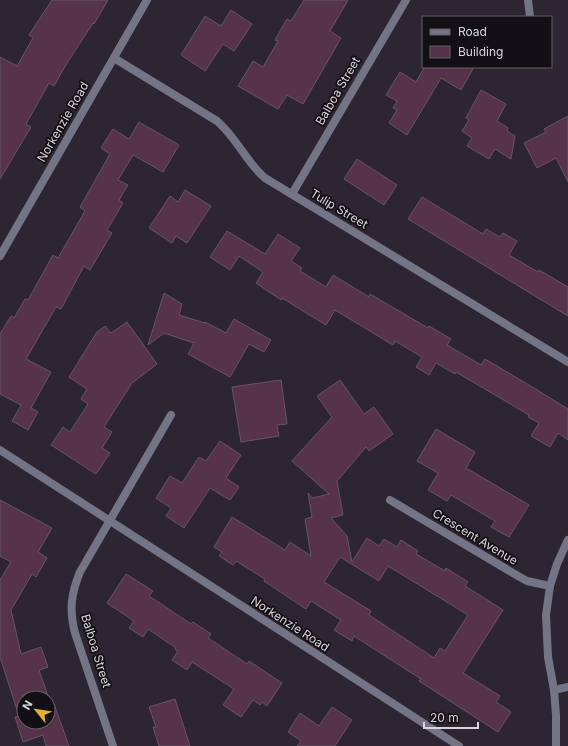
<svg xmlns="http://www.w3.org/2000/svg" width="568" height="746" font-family="Inter,sans-serif">
<rect width="100%" height="100%" fill="#2d2531"/>
<g fill="#57324b" stroke="#655660" fill-rule="evenodd">
<polygon points="52,0 108,0 94,24 93,23 67,63 54,86 49,83 26,124 31,127 0,179 0,57 17,66 33,38 29,35"/>
<polygon points="304,0 348,0 330,31 341,38 303,104 287,95 278,109 238,86 253,61 263,67 278,41 275,40 287,19 291,21"/>
<polygon points="231,10 252,24 234,51 223,44 205,71 181,55 205,16 221,26"/>
<polygon points="422,67 474,67 461,90 441,78 407,135 389,123 397,110 393,108 397,101 386,95 400,72 416,82 424,68"/>
<polygon points="481,90 506,104 497,121 508,128 507,131 515,136 511,159 495,149 489,159 467,146 472,138 462,131 469,120 466,118"/>
<polygon points="568,116 568,182 556,158 537,168 524,143 546,132 544,129"/>
<polygon points="139,122 179,145 163,172 133,155 118,180 128,185 119,200 123,203 107,230 112,233 90,270 84,266 61,309 56,307 26,359 51,372 31,408 38,412 28,430 12,421 21,405 0,394 0,334 11,316 14,318 25,299 28,300 53,255 58,258 85,211 80,207 110,154 101,148 113,129 129,139"/>
<polygon points="357,159 397,185 384,205 344,179"/>
<polygon points="185,190 211,206 187,243 176,236 172,243 149,228 170,196 178,202"/>
<polygon points="422,197 483,234 486,229 500,237 503,233 517,241 509,255 538,272 539,270 568,287 568,316 408,219"/>
<polygon points="227,231 265,254 278,234 300,248 291,261 302,268 300,271 326,287 333,275 369,297 370,294 428,328 429,326 451,339 447,345 481,365 485,359 534,388 568,409 568,440 558,433 550,447 531,436 539,423 528,417 529,415 456,372 455,374 436,363 429,375 416,367 422,357 395,341 393,345 335,310 326,325 282,298 281,300 256,283 263,272 239,256 230,270 210,257"/>
<polygon points="164,293 182,304 179,315 205,323 205,322 226,333 234,319 271,340 264,352 249,344 230,377 188,354 194,343 164,333 148,345"/>
<polygon points="127,322 157,364 132,383 104,427 112,432 102,448 110,453 96,474 51,445 63,427 70,432 88,404 81,399 87,389 69,377 97,332 105,326 111,333"/>
<polygon points="281,380 287,424 277,425 279,436 241,442 232,387"/>
<path d="M340 380 364 414 374 407 393 434 369 451 366 447 337 481 343 515 331 518 347 536 352 562 367 538 379 546 384 539 397 547 401 540 418 551 416 554 445 571 446 568 468 582 465 586 503 610 463 673 500 696 496 702 511 712 498 732 419 681 421 679 354 636 352 641 334 630 341 620 311 601 306 609 264 581 265 579 236 561 233 565 219 556 222 552 214 547 232 517 285 550 290 542 311 556 305 519 312 517 308 493 312 498 329 494 292 461 332 417 317 396ZM340 557 379 581 388 566 468 615 445 651 440 648 434 658 369 615 371 611 324 582Z"/>
<polygon points="436,429 475,452 466,468 529,505 509,537 491,527 495,521 451,495 447,501 428,490 438,473 417,461"/>
<polygon points="220,441 241,455 226,478 239,487 230,500 210,488 184,528 166,516 171,508 156,498 170,476 182,483 199,457 206,461"/>
<path d="M0 500 52 528 38 552 47 558 36 577 32 574 11 610 21 654 41 647 48 667 39 670 51 705 54 704 69 746H46L43 735 23 742 15 717 19 716 0 657V580L11 562 0 556ZM24 698H48V722H24Z"/>
<polygon points="126,574 153,591 149,596 191,624 193,622 211,634 208,638 247,664 249,661 282,683 267,706 262,702 260,705 253,700 241,717 223,705 234,689 192,662 187,670 172,660 178,651 175,649 176,648 148,629 143,637 129,628 134,621 107,603"/>
<polygon points="175,699 190,746 159,746 153,727 156,727 149,707"/>
<polygon points="332,707 352,720 335,746 297,746 301,741 288,732 300,713 319,726"/>
</g>
<g fill="none" stroke-linecap="round" stroke-linejoin="round">
<g stroke="#747487" stroke-width="8">
<polyline points="528,0 530,17"/>
<path d="M114 58 217 121C237 138 246 162 265 178L568 362"/>
<polyline points="292,194 406,0"/>
<polyline points="0,256 147,0"/>
<polyline points="0,450 459,746"/>
<polyline points="390,500 518,576 527,581 550,586"/>
<polyline points="554,690 568,687"/>
<path d="M113 746 75 633C69 610 71 594 80 572L171 415"/>
</g>
<polyline stroke="#747487" stroke-width="8" points="556,746 556,715 554,690 548,657 546,615 550,586 557,564 568,540"/>
</g>
<g text-anchor="middle" stroke-width="3.5" stroke-linejoin="round" paint-order="stroke">
<g font-size="12" fill="#d9d4dc" stroke="#131015">
<text transform="translate(338 91) rotate(-60)" y="4">Balboa Street</text>
<text transform="translate(63 122) rotate(-60)" y="4">Norkenzie Road</text>
<text transform="translate(339 209) rotate(31)" y="4">Tulip Street</text>
<text transform="translate(475 537) rotate(31)" y="4">Crescent Avenue</text>
<text transform="translate(290 624) rotate(33)" y="4">Norkenzie Road</text>
<text transform="translate(96 651) rotate(73)" y="4">Balboa Street</text>
</g>
</g>
<rect x="422" y="16" width="130" height="52" fill="#131015" stroke="#625e65"/>
<rect x="430" y="29" width="20" height="6" fill="#747487" stroke="#625e65"/>
<text x="458" y="36" font-size="12" fill="#d9d4dc">Road</text>
<rect x="430" y="46" width="20" height="12" fill="#57324b" stroke="#625e65"/>
<text x="458" y="56" font-size="12" fill="#d9d4dc">Building</text>
<g transform="translate(36 710) rotate(300)"><circle r="19" fill="#131015" stroke="#625e65"/>
<path d="M0-3L7 15L0 10L-7 15Z" fill="#e2af34"/>
<text y="-6" font-size="11" font-weight="bold" text-anchor="middle" fill="#d9d4dc">N</text>
</g>
<path d="M424 722v6h54v-6" fill="none" stroke="#d9d4dc" stroke-width="2"/>
<text x="430" y="722" font-size="12" fill="#d9d4dc" stroke="#131015" stroke-width="3" paint-order="stroke">20 m</text>
</svg>
